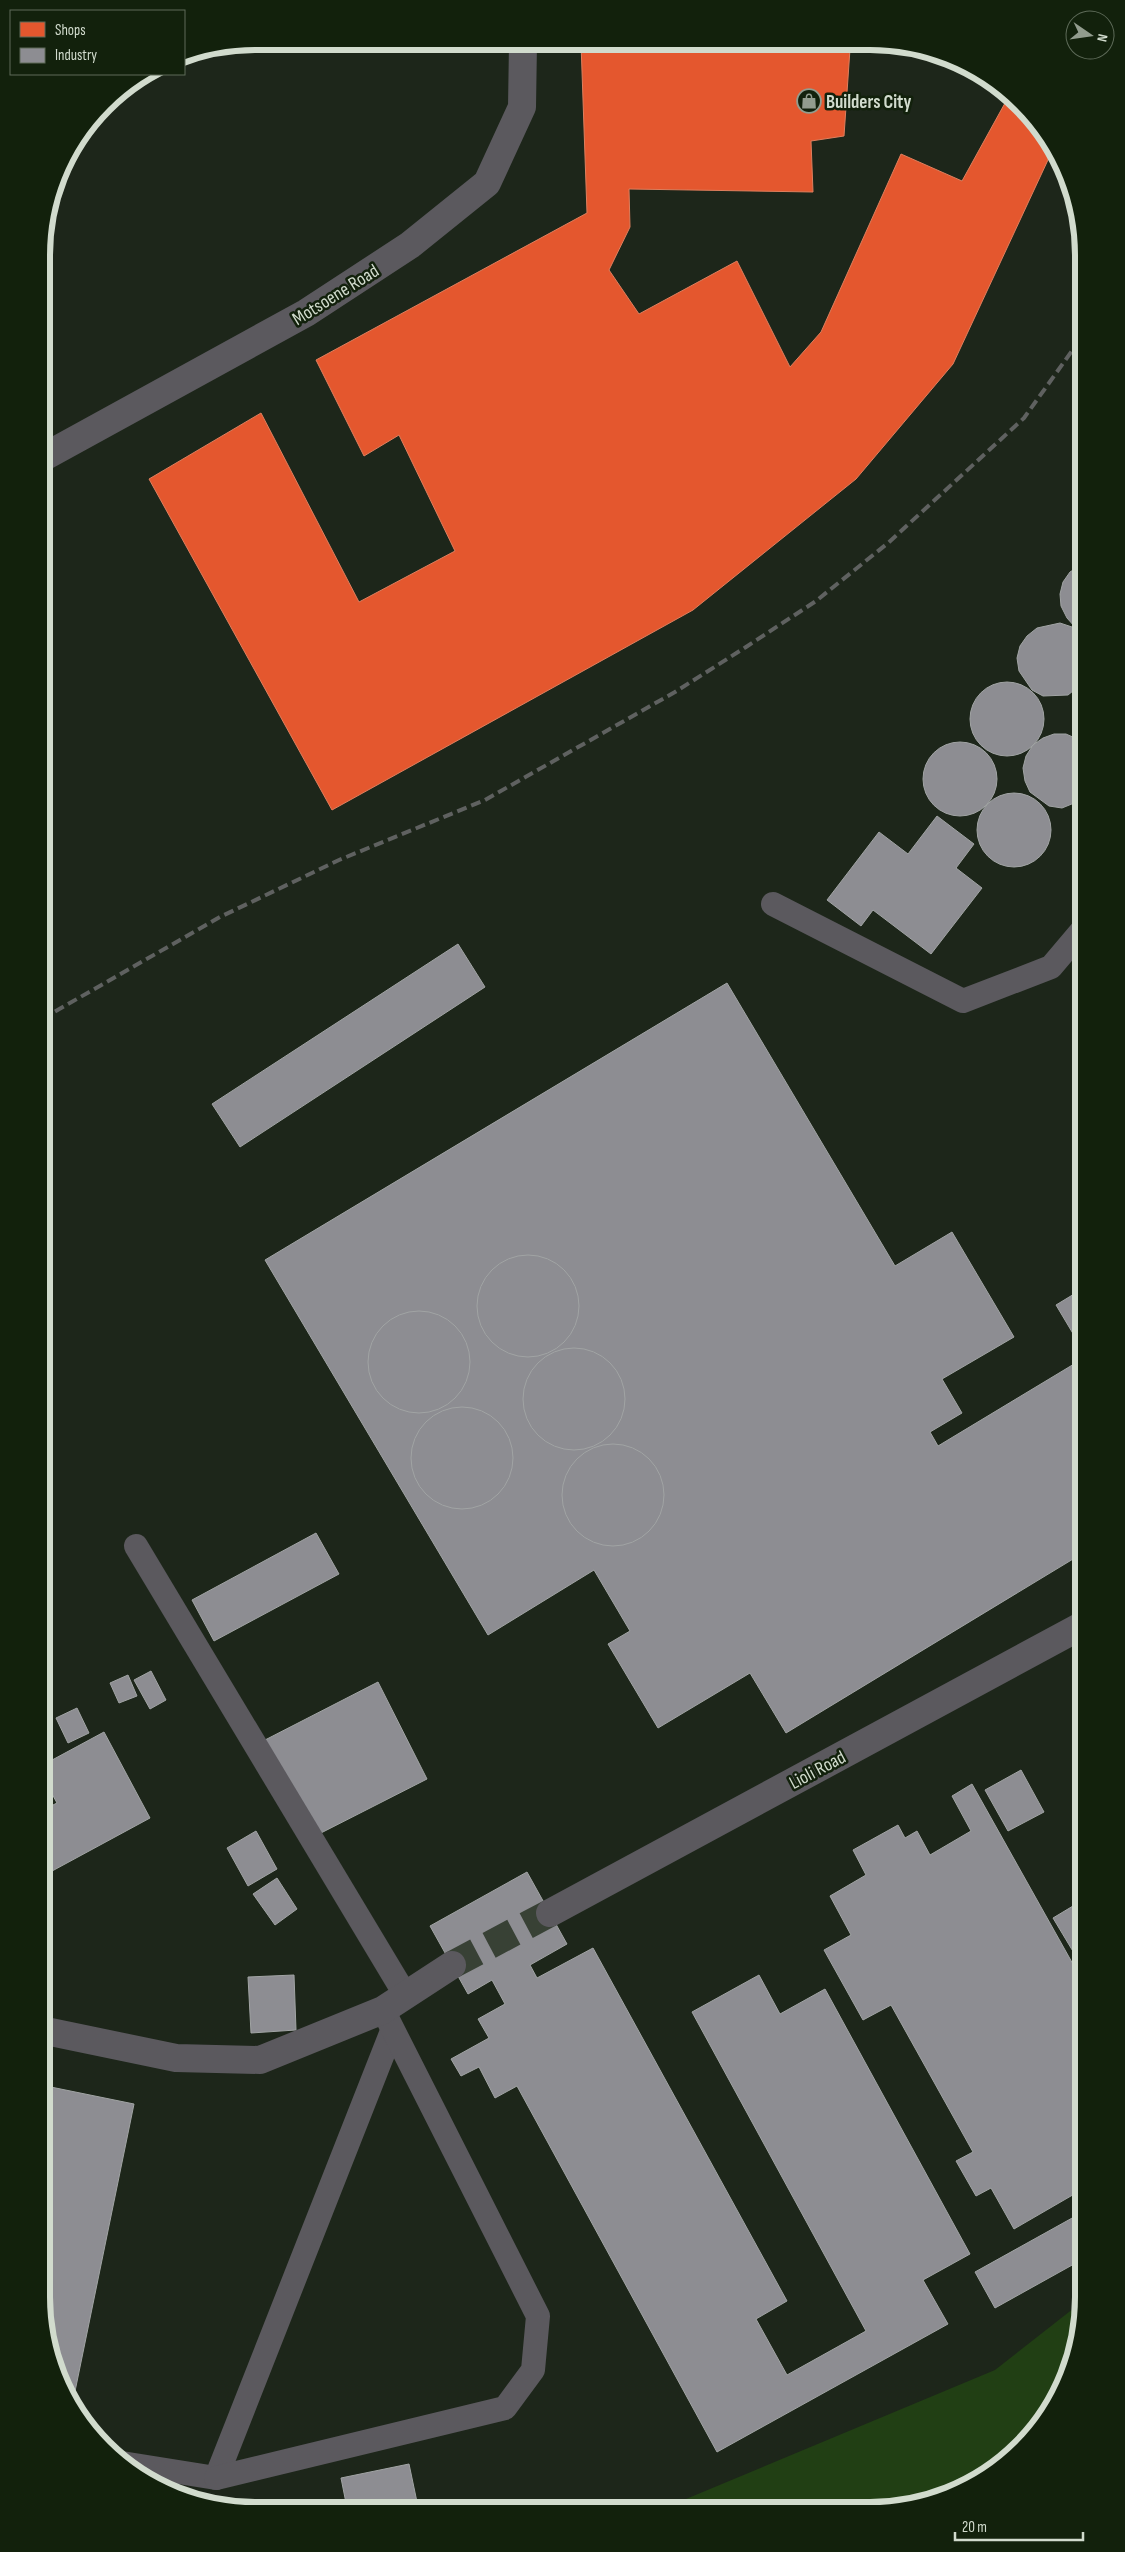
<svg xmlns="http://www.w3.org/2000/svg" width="1125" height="2552" font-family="'Sofia Sans Condensed',sans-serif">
<rect width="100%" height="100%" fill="#1d261a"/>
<polygon fill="#213f14" points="1083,2301 1072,2366 1039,2427 989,2475 926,2503 870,2511 662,2509 995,2370"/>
<polygon fill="#e4572e" stroke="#de7f5e" points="581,43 911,45 919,48 850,49 844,136 811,141 813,192 629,189 630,227 609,270 639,314 737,261 790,367 821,332 901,154 962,181 1010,94 1054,147 953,364 856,479 693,610 332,810 149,479 261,413 359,602 455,551 399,435 364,456 316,360 587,213"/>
<g fill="#8d8d92" stroke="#a1a4a4">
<polygon points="1084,563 1084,631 1075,627 1067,618 1061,606 1060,594 1063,582 1070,572"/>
<polygon points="1060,623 1072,627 1084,639 1084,682 1068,695 1043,696 1032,690 1019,671 1017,658 1020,646 1027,636 1037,628"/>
<circle cx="1007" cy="719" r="37"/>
<polygon points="1084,684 1084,735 1074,720 1073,707 1076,695"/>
<polygon points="1054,734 1066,734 1084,742 1084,799 1062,808 1049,806 1030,792 1025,781 1023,768 1026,756 1033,745 1043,738"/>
<circle cx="960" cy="779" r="37"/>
<circle cx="1014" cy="830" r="37"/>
<polygon points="937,816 974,844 956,868 982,888 931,954 873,910 861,926 827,900 879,832 908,854"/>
<polygon points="458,944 485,987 240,1147 212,1104"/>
<polygon points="727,983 895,1266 952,1232 1014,1337 942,1379 962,1413 930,1432 938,1446 1084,1358 1083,1553 786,1733 750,1673 658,1728 608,1644 630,1631 594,1570 488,1635 265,1260"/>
<circle cx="528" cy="1306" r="51"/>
<polygon points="1084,1288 1084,1352 1056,1305"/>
<circle cx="419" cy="1362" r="51"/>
<circle cx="574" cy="1399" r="51"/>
<circle cx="462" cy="1458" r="51"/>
<circle cx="613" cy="1495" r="51"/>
<polygon points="316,1533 339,1574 214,1641 192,1600"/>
<polygon points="151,1671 166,1700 150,1709 134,1680"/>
<polygon points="128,1675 137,1696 119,1703 110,1683"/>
<polygon points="378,1682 427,1779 313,1837 265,1740"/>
<polygon points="77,1708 89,1733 68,1743 56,1718"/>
<polygon points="104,1732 150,1818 41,1877 41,1811 57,1803 41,1774 41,1766"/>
<polygon points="1021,1770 1044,1812 1008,1831 985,1790"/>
<polygon points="972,1784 1083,1982 1083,2189 1014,2229 991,2188 976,2196 956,2161 973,2152 891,2005 863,2020 824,1950 851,1935 830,1896 866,1875 853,1850 898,1825 905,1838 917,1831 930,1855 971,1831 952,1796"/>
<polygon points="256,1831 277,1869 248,1886 227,1848"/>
<polygon points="527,1872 567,1944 530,1965 537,1978 593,1948 787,2301 756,2319 787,2375 866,2331 692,2012 759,1975 780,2014 825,1989 970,2254 923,2280 948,2324 717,2452 517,2086 495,2098 479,2067 461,2076 451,2059 489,2038 478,2019 505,2004 492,1980 468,1994 430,1926"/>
<polygon points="277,1878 297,1909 275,1925 253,1894"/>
<polygon points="1083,1900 1083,1968 1053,1918"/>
<polygon points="294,1975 296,2030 251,2033 248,1977"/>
<polygon points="41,2085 134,2104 72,2406 49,2353 41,2297"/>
<polygon points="1083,2212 1083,2259 995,2308 975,2272"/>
<polygon points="409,2464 417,2502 388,2508 347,2508 341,2478"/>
</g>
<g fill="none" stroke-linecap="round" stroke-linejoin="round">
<polyline stroke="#384135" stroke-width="28" stroke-dasharray="28 14" stroke-linecap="butt" points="452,1965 550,1913"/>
<g stroke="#5b595e" stroke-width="24">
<polyline points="773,904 963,1001 1051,967 1084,928"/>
<polyline points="136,1546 406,1996"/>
<polyline points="122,2463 216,2478 392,2031"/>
<polyline points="216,2478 505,2408 533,2370 538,2316 383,2010"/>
</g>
<g stroke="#5b595e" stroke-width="28">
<polyline points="42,458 306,313 410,245 487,183 522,107 523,43"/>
<polyline points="550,1913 1083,1625"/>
<polyline points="41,2030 176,2058 260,2060 383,2010 452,1965"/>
</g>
<polyline stroke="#5f6160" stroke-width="4" stroke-dasharray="10 5" stroke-linecap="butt" points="42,1019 220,917 339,860 485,800 675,692 746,647 816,601 888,543 1024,418 1084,334"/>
</g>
<defs>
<g id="shop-ring" transform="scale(1.25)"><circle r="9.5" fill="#12210c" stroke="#929c8e" stroke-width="1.5"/><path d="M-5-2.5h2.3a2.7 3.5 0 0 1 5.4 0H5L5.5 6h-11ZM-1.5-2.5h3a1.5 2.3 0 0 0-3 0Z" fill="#929c8e"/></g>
</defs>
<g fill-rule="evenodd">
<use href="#shop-ring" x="809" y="101"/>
</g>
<g text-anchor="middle" stroke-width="5" stroke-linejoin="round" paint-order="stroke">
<g font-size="19" font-weight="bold" fill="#d1dbcd" stroke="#12210c" text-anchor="start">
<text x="826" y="108">Builders City</text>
</g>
<g font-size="19" fill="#d1dbcd" stroke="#12210c">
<text transform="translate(335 294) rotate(-32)" y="7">Motsoene Road</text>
<text transform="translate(817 1769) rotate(-28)" y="7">Lioli Road</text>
</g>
</g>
<path d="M0 0H1125V2552H0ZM255 50H870A205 205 0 0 1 1075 255V2297A205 205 0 0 1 870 2502H255A205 205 0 0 1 50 2297V255A205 205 0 0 1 255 50Z" fill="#12210c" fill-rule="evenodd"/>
<path fill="none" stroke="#d1dbcd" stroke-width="6" d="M255 50H870A205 205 0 0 1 1075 255V2297A205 205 0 0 1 870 2502H255A205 205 0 0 1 50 2297V255A205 205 0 0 1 255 50Z"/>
<rect x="10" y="10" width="175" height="65" fill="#12210c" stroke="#5e6b59"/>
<rect x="20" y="22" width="25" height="15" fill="#e4572e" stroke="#5e6b59"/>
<text x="55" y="35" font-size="15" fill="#d1dbcd">Shops</text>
<rect x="20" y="48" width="25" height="15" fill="#8d8d92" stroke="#5e6b59"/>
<text x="55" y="60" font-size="15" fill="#d1dbcd">Industry</text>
<g transform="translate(1090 35) rotate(103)"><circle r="24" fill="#12210c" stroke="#5e6b59"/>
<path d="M0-4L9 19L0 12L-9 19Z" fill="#929c8e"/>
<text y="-8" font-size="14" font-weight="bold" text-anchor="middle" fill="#d1dbcd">N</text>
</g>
<path d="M955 2532v8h128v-8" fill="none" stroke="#d1dbcd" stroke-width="2.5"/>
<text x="962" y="2532" font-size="15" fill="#d1dbcd" stroke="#12210c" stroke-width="4" paint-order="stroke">20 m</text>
</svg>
